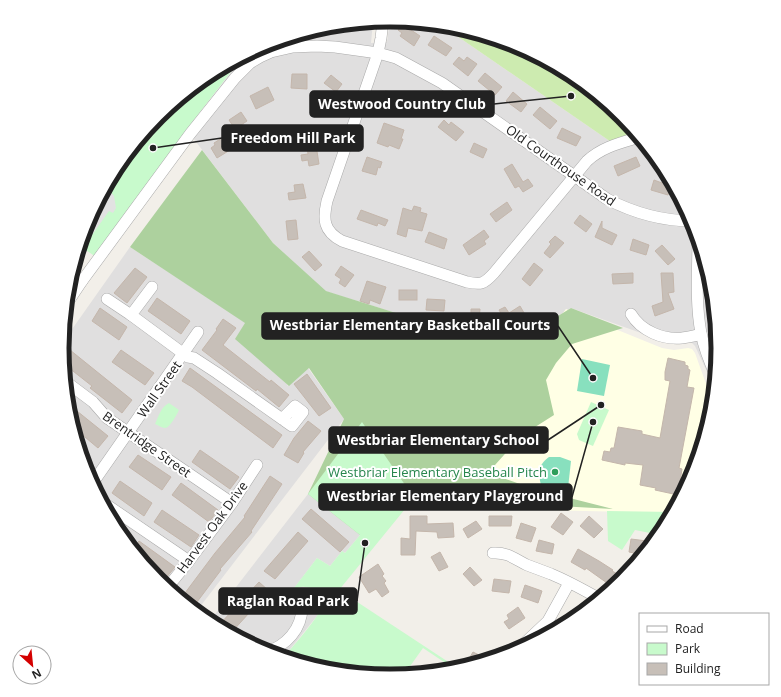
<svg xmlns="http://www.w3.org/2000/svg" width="781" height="697" font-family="'Open Sans',sans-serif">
<rect width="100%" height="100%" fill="#f2efe9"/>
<g fill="#e0dfdf">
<polygon points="390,20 441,25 614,144 640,137 664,166 694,223 713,285 719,349 715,389 695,346 691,342 669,343 571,308 522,338 431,324 325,291 273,243 187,130 243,56 265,45 327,26 373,22 371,43 387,42"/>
<polygon points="130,247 246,323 288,386 308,368 344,419 196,612 158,581 117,531 87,474 68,412 62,348 63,342"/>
<polygon points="308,494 360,535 345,553 342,551 330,566 317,558 292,591 301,587 311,589 319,596 321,607 317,616 283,658 265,652 209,622"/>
</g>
<polygon fill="#ffffe5" points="566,309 662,348 674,350 688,348 692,349 695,353 705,381 714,397 713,413 694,474 673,513 408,507"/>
<polygon fill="#cdebb0" points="441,25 455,26 516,45 573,75 623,116 639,136 614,144"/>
<polygon fill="#add19e" points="202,150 273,243 326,291 431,324 522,338 571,308 623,328 572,344 556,363 546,380 554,415 521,436 495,465 500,477 534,489 613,509 414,498 360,535 308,494 344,419 309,368 289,386 235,339 245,323 130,247"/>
<g fill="#c8facc">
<polygon points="243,56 187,129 96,257 80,246 87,223 117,166 158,116 208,75"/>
<polygon points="591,402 609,410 593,446 579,440 577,434"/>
<path d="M169 403 179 410C177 414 170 428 165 428 162 428 158 425 155 424 159 415 161 407 169 403Z"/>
<path d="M362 422 414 498 339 590 459 669 456 670 423 648 403 676 390 677 326 671 283 658C292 647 316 621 320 610 323 602 319 592 311 589 304 585 297 587 291 592L317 558 330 566 342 551 345 553 360 535 308 494Z"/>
<polygon points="607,511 674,512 660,535 635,530 622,550 608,541"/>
</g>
<g fill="#88e0be">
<polygon points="582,359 610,365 604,396 577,391"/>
<path d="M549 457H560L571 461 568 488 541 485C538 473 538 465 549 457Z"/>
</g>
<polygon fill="#e2e2e2" points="106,187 114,196 116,208 113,213 109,211 92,235 85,230 88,221 93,219 99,214 101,205 99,201"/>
<g fill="#c7bfb8" stroke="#c4b6ab">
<polygon points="360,23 360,30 338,28 338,25"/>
<polygon points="402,24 420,36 414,46 400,36 402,33 398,30"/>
<polygon points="434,36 452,48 446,56 428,45"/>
<polygon points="459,57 464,61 467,57 477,64 468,76 453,64"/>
<polygon points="485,73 502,87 495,95 478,81"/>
<polygon points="292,74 307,74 307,89 291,88"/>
<polygon points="331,75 342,84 336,92 324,83"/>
<polygon points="268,87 274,100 256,109 250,96"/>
<polygon points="385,91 396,92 396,95 411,97 410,107 392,105 391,108 383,107"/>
<polygon points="513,92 527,104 521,112 506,101"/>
<polygon points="540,107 557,121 550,129 533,115"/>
<polygon points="241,112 247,121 235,129 229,120"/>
<polygon points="444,120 449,125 451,122 464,132 456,141 438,127"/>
<polygon points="384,123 404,130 401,139 403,139 399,149 389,145 388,147 377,143"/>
<polygon points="562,128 581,137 576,146 557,138"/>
<polygon points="222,138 230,150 217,158 211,148 215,145 214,143"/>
<polygon points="474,143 487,149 483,158 470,152"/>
<polygon points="316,145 319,164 309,166 308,160 302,161 301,155 308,154 307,146"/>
<polygon points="367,157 382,162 380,168 378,167 376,175 362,171"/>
<polygon points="636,157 640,166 618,176 614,166"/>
<polygon points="512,164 523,182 528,179 533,186 523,192 519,186 515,188 504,169"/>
<polygon points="654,180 662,183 663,180 672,183 668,195 651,190"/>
<polygon points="303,184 306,198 289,200 288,193 295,192 294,185"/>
<polygon points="507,202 512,210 496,222 490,214"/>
<polygon points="414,206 421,208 420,212 427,214 422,231 408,228 406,237 397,234 403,208 412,211"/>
<polygon points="361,210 388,220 385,226 378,223 377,226 357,219"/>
<polygon points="580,215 592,224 586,232 574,223"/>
<polygon points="296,220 298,239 288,240 286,221"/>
<polygon points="602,221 602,228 617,235 612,245 595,237"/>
<polygon points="484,230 489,237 484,241 486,244 469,255 463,245"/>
<polygon points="429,232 447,239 444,249 425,242"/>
<polygon points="555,236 564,243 550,258 544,253 551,244 549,242"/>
<polygon points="633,239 649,245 646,255 630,250"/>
<polygon points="662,245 675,259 668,265 655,251"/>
<polygon points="309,251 322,265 315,271 302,257"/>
<polygon points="534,263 543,270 530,286 522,279"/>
<polygon points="341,266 354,275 345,287 339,283 341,279 335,275"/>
<polygon points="135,268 147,277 127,303 114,293"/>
<polygon points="633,273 633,283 613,284 612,274"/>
<polygon points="661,273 673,273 674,292 668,293 674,309 655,316 652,306 663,302"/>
<polygon points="367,281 386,287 380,304 370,300 369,304 360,301"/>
<rect x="399" y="290" width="18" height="10"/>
<polygon points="157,298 190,321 181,334 148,311"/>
<polygon points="427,299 445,300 444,311 426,310"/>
<polygon points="520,306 527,318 510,329 499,310 505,307 509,313"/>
<polygon points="100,308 127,327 119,340 92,321"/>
<polygon points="471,309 480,309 479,319 471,319"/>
<polygon points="223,319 236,328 223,345 270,382 271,380 289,395 279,407 257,389 256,391 202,350 217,330 216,329"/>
<polygon points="70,350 132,400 122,413 90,388 92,386 64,364 63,359"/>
<polygon points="121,350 154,373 145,385 112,362"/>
<polygon points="668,358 685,362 685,365 688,366 688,369 690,370 687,387 694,388 679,468 682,469 678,495 655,490 656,488 640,485 643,465 625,463 625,465 602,460 604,451 610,452 611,448 614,448 618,427 642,431 642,434 660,438 670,381 665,380 665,372"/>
<polygon points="190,368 282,435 273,448 192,387 182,381"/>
<polygon points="307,374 331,408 319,416 294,384"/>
<polygon points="67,397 75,403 72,407 108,436 98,448 73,427 68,412"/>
<polygon points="308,421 321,431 303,452 304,453 298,463 284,455 294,438"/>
<polygon points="200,450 239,477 230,489 192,462"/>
<polygon points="138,455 171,477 162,490 129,467"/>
<polygon points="270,476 282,484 251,531 252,532 220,569 221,570 197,602 185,593 215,553 245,517 244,516"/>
<polygon points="120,481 152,503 144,516 112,493"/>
<polygon points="181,483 218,510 209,522 172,495"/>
<polygon points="311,509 349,542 340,552 302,519"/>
<polygon points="162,510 199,535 191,547 154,522"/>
<polygon points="561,513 573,522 563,535 551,527"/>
<polygon points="410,516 427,516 427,524 453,523 454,537 438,538 437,532 416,531 415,555 401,555 401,538 410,539"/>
<polygon points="489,516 512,516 511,526 489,526"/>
<polygon points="589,516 603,529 594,538 580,526"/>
<polygon points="476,521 482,529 468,538 463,529"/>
<polygon points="112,522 130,534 125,541 117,531"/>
<polygon points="521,523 536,528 531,542 516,538"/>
<polygon points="298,532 308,541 275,579 264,571"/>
<polygon points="631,539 647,541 644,555 629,552"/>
<polygon points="539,540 554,544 552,554 536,551"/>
<polygon points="139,541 175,567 165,579 143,562 133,550"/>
<polygon points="578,549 599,561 613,570 612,571 625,578 614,588 586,568 585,570 571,562"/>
<polygon points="440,552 448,567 439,571 431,557"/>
<polygon points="378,564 384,574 382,576 386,581 384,583 389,592 382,597 376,589 369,593 359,577"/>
<polygon points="470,567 482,580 474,586 463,574"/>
<polygon points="494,579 511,581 509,593 492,591"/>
<polygon points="259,582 269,591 230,634 227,632 219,625"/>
<polygon points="525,585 542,591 538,603 521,597"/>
<polygon points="518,607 525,618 509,629 504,622 509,619 507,615"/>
<polygon points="578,607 585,612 567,625"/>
<polygon points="473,652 485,658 482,662 470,666 466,664"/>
</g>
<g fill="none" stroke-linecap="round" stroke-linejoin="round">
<g stroke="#a9a9a9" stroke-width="12">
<g id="minor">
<path d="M383 21 381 38 378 53 327 201C323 219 323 231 342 241L467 282C481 285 484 284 494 273L587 161C602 147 620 143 640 137"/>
<path d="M698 237C698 269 695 301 701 333 704 348 710 363 716 376"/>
<polyline points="72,274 82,281"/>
<polyline points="152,287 131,315 188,357 194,358 217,373 292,426 303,412 295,406 282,419"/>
<polyline points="107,299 131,315"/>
<path d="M66 305 82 281 190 134 235 78 250 63 260 57 271 52 293 47 317 46 335 47 378 53 396 58 442 83 607 199C634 213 662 221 693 221"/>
<path d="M631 314C641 331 663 340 682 338 689 337 695 336 701 334"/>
<polyline points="65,381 93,402 107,418 232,503"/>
<polyline points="92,484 198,332"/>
<polyline points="101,501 189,561"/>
<path d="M493 553C507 552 515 559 527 565 535 568 543 571 551 574 568 581 584 590 600 599"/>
<polyline points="167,588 189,561 232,503 257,465"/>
<path d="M266 652C286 646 302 629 302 607"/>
<polyline points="515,652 548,621 569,583"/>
</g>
</g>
<use href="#minor" stroke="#fff" stroke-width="11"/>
</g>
<circle fill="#2e9e5b" stroke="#fff" stroke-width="1.5" cx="555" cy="472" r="4"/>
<g text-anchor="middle" stroke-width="4" stroke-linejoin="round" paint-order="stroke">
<g font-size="13" fill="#222" stroke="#fff">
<text transform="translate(561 165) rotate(35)" y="5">Old Courthouse Road</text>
<text transform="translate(159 389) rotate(-55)" y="5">Wall Street</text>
<text transform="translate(147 444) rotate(35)" y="5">Brentridge Street</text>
<text transform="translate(212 527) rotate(-54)" y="5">Harvest Oak Drive</text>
</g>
<g font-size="13" fill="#27864d" stroke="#fff" text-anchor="end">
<text x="547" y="477">Westbriar Elementary Baseball Pitch</text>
</g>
</g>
<path d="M0 0H781V697H0ZM69 348a321 321 0 1 1 642 0a321 321 0 1 1-642 0Z" fill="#fff" fill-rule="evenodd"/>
<path fill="none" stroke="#222" stroke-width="5" d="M69 348a321 321 0 1 1 642 0a321 321 0 1 1-642 0Z"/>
<path fill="none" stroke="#222" stroke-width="1.5" d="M571 96L494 104M153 148L222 138M593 378L558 326M601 405L548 440M593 422L572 497M365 543L357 601"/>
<g fill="#222" stroke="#fff" stroke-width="1.5">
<circle cx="571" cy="96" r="4"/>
<circle cx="153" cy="148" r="4"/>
<circle cx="593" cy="378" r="4"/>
<circle cx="601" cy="405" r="4"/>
<circle cx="593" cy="422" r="4"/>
<circle cx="365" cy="543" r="4"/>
</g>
<g fill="#222" stroke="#222" stroke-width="1.5">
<rect x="310" y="91" width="184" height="26" rx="4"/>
<rect x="222" y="125" width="141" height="26" rx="4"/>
<rect x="262" y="313" width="296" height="26" rx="4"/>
<rect x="329" y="427" width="219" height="26" rx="4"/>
<rect x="319" y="484" width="253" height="26" rx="4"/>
<rect x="219" y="588" width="138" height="26" rx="4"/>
</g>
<g font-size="14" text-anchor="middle" font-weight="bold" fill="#fff">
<text x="402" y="109">Westwood Country Club</text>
<text x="293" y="143">Freedom Hill Park</text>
<text x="410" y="330">Westbriar Elementary Basketball Courts</text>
<text x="438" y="445">Westbriar Elementary School</text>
<text x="445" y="501">Westbriar Elementary Playground</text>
<text x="288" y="606">Raglan Road Park</text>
</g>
<rect x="639" y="613" width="130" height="72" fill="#ffffff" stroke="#a7a7a7"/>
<rect x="647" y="626" width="20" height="6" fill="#ffffff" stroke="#a7a7a7"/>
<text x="675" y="633" font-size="12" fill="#222222">Road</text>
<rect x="647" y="643" width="20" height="12" fill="#c8facc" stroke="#a7a7a7"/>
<text x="675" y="653" font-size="12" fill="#222222">Park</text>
<rect x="647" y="663" width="20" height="12" fill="#c7bfb8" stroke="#a7a7a7"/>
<text x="675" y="673" font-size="12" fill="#222222">Building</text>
<g transform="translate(32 665) rotate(153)"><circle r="19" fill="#ffffff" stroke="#a7a7a7"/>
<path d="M0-3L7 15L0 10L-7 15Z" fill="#d40000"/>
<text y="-6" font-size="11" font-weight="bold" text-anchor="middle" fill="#222222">N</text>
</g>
</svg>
